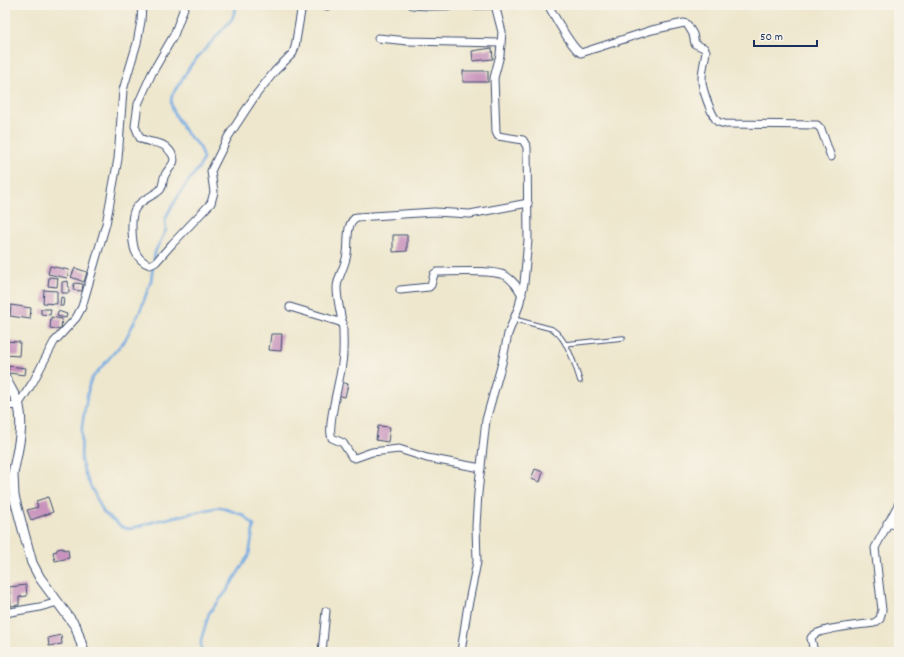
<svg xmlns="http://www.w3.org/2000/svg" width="904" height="657" font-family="Dekko,sans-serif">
<rect width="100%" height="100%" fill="#f7f3e8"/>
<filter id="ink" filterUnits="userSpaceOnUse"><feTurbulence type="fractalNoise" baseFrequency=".025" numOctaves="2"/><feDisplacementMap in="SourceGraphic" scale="8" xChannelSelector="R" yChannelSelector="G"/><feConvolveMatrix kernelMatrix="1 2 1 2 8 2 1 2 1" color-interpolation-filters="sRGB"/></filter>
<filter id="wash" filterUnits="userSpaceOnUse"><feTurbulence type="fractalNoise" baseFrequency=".012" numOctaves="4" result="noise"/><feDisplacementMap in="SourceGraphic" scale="16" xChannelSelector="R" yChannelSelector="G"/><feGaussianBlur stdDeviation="0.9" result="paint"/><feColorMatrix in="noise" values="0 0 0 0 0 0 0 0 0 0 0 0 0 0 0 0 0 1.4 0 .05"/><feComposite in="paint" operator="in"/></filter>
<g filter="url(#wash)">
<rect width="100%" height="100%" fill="#eee7cd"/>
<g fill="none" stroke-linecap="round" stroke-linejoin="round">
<polyline stroke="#75abe3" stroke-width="2.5" points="201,652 201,640 209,613 226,592 249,555 254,525 243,515 220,507 156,521 130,529 122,527 104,513 86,477 81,461 82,426 89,385 92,378 125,340 140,311 151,281 155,252 166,230 165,221 168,213 184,187 200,166 203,159 200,147 186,133 173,111 171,103 172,95 191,65 232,19 237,5"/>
</g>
<g id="blocks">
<g fill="#c893bc">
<polygon points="492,48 493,59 473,61 472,51"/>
<rect x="463" y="71" width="25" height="11"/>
<polygon points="393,235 407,235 407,251 393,252"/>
<polygon points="50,266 69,270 67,278 48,274"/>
<polygon points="75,268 87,272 84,282 71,277"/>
<polygon points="49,277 58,278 57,287 48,286"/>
<polygon points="68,281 69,293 62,293 62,282"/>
<polygon points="74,283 83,284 82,291 73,290"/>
<polygon points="44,290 57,291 57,304 43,303"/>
<polygon points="61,297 64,298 63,306 60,306"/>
<polygon points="11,305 31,308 30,319 10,316"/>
<polygon points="41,309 51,309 50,315 41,314"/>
<polygon points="58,311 67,314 66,318 57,316"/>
<polygon points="51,317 62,319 61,330 50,328"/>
<polygon points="271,334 282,334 281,351 269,350"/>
<polygon points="5,341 20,342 19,356 5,355"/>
<polygon points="9,366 26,368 25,375 8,373"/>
<polygon points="341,382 348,384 345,397 337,395"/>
<polygon points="378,426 390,427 388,442 376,440"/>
<polygon points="535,469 543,472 540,482 531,479"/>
<polygon points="48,497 53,512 31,520 27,510 38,507 36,501"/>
<polygon points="63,548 64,550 68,549 69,558 55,561 53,552 57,551 57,549"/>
<polygon points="26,585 27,596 19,597 19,605 11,606 9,587"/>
<polygon points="61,635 62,644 49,646 48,638"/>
</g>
</g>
</g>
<g filter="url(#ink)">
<use href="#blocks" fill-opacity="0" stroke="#3b4b6f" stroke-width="1"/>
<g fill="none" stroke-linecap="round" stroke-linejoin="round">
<g stroke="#3b4b6f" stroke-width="5.5">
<g id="lane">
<path d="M514 319 552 329C567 338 575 365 580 381"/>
<polyline points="565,344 623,338"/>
</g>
</g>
<g stroke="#3b4b6f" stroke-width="9">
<g id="street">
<path d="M185 5 174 35 152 73 138 104 135 126 140 138C152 145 163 139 172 154 178 163 168 168 165 175 162 180 164 186 160 190 152 197 141 199 135 209 130 217 132 242 135 251 138 258 144 263 150 265L156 262 172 244 211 203 214 192 211 171 228 137 255 96 275 71 293 53 295 47 302 5"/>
<polyline points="412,5 429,6 495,5"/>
<path d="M548 5C554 15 572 49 581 53L652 30 684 23 687 24 693 34 695 44 704 48 706 51C705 60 702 70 702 79 701 87 712 117 718 122L725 124 817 125 821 129 831 157"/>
<polyline points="327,6 327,5"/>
<polyline points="378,38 408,41 501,43"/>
<path d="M400 290 429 287 431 285 434 274 437 272C453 272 493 269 506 276 514 281 518 288 522 295"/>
<polyline points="290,307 343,323"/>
<polyline points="5,406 18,405 33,382 54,342 76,318 82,307 106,224 118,159 123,90 137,43 141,21 142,5"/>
<path d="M481 468 427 458 399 449 372 452 355 458 352 457 343 443 332 438C326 427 341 378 342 363 344 352 343 341 343 330 342 316 337 302 337 288 337 277 346 266 347 253 349 243 345 222 357 217L434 212 470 214 528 203"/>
<polyline points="887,523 899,526"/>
<polyline points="5,613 40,607 58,602"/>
<polyline points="322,652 326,611"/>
<polyline points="461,652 467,611 477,562 476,526 478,493 486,420 502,363 508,334 519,306 524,283 528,240 527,147 523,140 498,136 496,132 494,78 500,55 502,32 495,5"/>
<path d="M814 652 811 638C816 628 862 625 874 623L880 619 882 610 875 548 899 503"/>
</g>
</g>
<g stroke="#3b4b6f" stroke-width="11">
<path id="secondary" d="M5 377C9 387 16 396 19 406 24 429 17 452 13 474L14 496 32 563 40 578 76 627 84 652"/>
</g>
<use href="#lane" stroke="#fff" stroke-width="3.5"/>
<use href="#street" stroke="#fff" stroke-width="7"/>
<use href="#secondary" stroke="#fff" stroke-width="9"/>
</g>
</g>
<rect width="904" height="657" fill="none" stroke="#f7f3e8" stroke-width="20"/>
<path d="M754 40v6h63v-6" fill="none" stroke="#1b2f5e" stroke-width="2"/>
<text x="760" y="40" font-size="12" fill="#1b2f5e" stroke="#f7f3e8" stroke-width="3" paint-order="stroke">50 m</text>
</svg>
